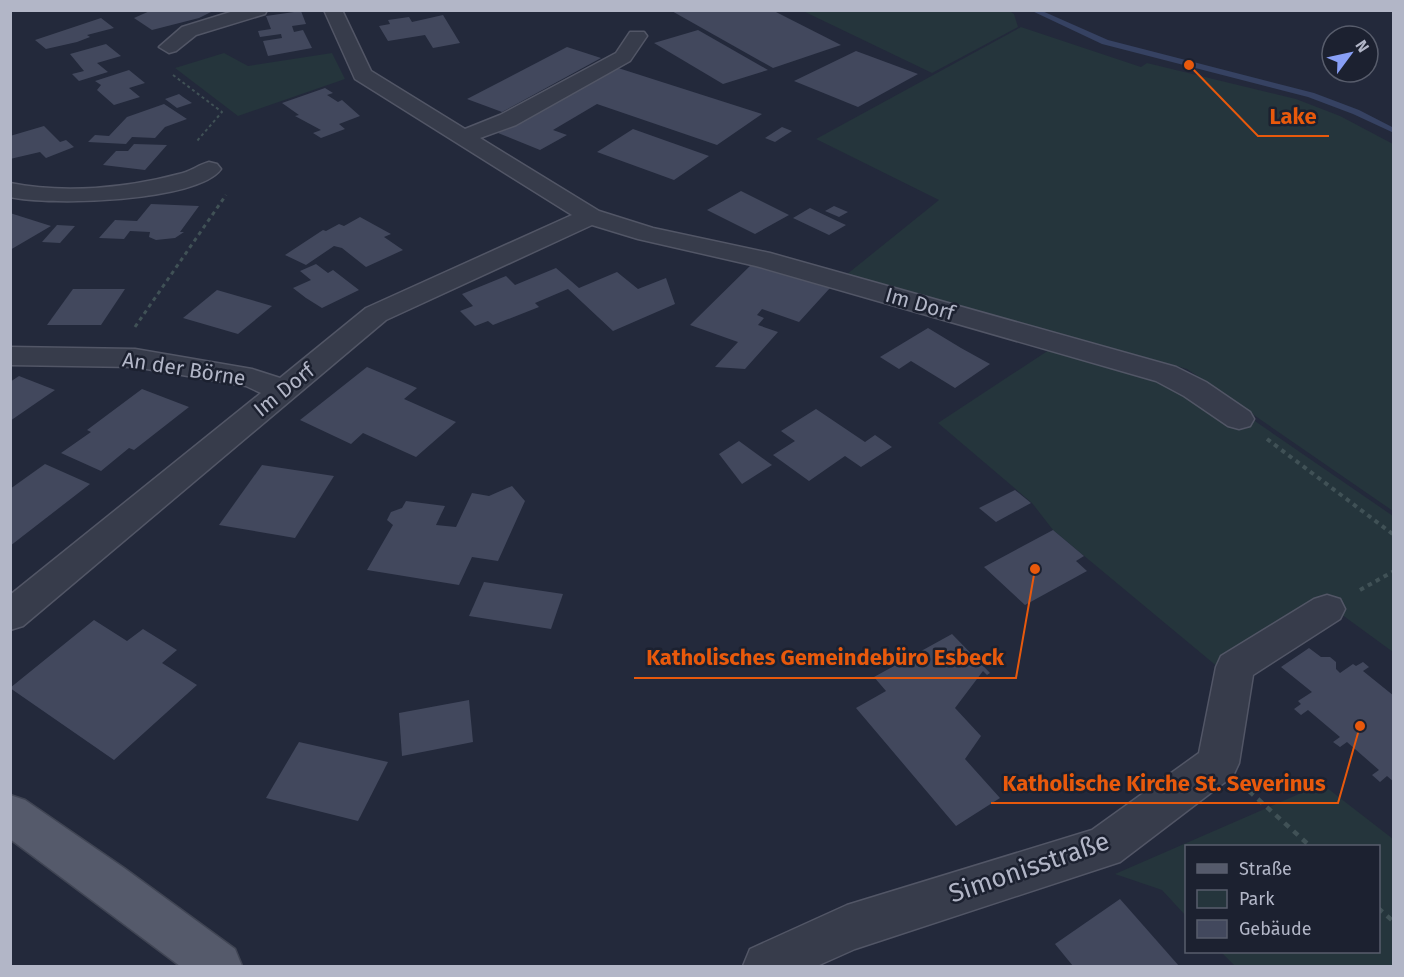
<svg xmlns="http://www.w3.org/2000/svg" width="1404" height="977" font-family="'Fira Sans',sans-serif">
<rect width="100%" height="100%" fill="#23293b"/>
<g fill="#25353c">
<polygon points="803,11 1009,11 1014,14 1018,27 932,73"/>
<polygon points="1021,27 1141,67 1147,63 1296,99 1340,116 1393,144 1393,511 1187,369 846,275 939,200 816,139"/>
<polygon points="224,53 248,66 332,53 345,79 238,116 175,68"/>
<polygon points="1052,348 1119,367 1236,408 1393,516 1393,652 1330,606 1225,673 1053,530 1032,503 938,423"/>
<polygon points="1322,784 1393,839 1393,966 1235,966 1221,952 1378,952 1378,846 1186,846 1186,916 1162,890 1115,874"/>
</g>
<g fill="none" stroke-linecap="round" stroke-linejoin="round">
<polygon fill="#364262" fill-rule="evenodd" points="1030,10 1040,10 1108,40 1314,93 1359,110 1394,128 1394,133 1353,114 1308,97 1102,44"/>
</g>
<g fill="#42485d">
<polygon points="152,10 213,10 213,11 199,18 152,30 134,18"/>
<polygon points="670,10 772,10 841,45 773,68"/>
<polygon points="301,11 306,24 292,26 294,32 303,30 312,48 268,56 263,41 282,38 281,34 260,37 258,31 271,29 266,16"/>
<polygon points="443,15 460,43 433,48 425,35 388,41 379,26 390,24 388,20 409,17 412,22"/>
<polygon points="101,18 114,28 87,35 90,37 77,42 46,49 35,40"/>
<polygon points="698,30 768,70 723,84 654,43"/>
<polygon points="106,44 121,56 97,63 108,72 79,81 72,74 84,71 70,54"/>
<polygon points="567,47 601,58 502,112 467,99"/>
<polygon points="856,51 918,74 858,107 794,81"/>
<polygon points="615,67 762,114 717,145 597,104 553,130 567,135 540,150 498,133"/>
<polygon points="129,70 145,83 129,88 140,97 114,105 97,90 101,85 95,81"/>
<polygon points="325,88 333,93 327,95 338,102 342,100 360,116 339,124 345,129 321,138 313,133 321,130 295,116 299,115 282,103"/>
<polygon points="179,94 183,97 192,103 177,108 165,99"/>
<polygon points="164,104 187,119 165,127 155,138 132,137 126,144 88,142 95,135 109,136 127,117"/>
<polygon points="44,126 60,142 66,140 74,147 46,158 40,152 10,159 10,136"/>
<polygon points="782,127 792,131 775,142 765,138"/>
<polygon points="633,129 709,156 674,180 597,152"/>
<polygon points="134,144 167,145 145,170 103,165 116,151 128,151"/>
<polygon points="741,191 789,215 755,234 707,210"/>
<polygon points="151,204 199,206 180,232 184,232 175,238 156,240 149,237 150,232 130,231 124,239 99,238 115,220 137,221"/>
<polygon points="834,206 848,212 839,217 825,211"/>
<polygon points="810,208 835,220 846,225 829,235 793,218"/>
<polygon points="10,213 51,226 10,250"/>
<polygon points="360,217 391,234 384,237 403,250 366,267 342,248 334,246 306,265 285,255 323,230 326,231 339,224 344,226"/>
<polygon points="57,225 75,226 60,243 42,242"/>
<polygon points="753,263 830,288 799,322 762,309 757,315 764,318 758,325 778,332 745,369 715,367 738,342 690,325"/>
<polygon points="316,264 328,273 333,270 359,290 322,308 306,298 293,288 311,280 300,271"/>
<polygon points="556,268 579,288 617,272 638,289 666,278 675,304 613,331 568,289 535,303 539,307 493,325 488,321 475,326 460,311 473,306 462,294 506,276 515,285"/>
<polygon points="73,289 125,289 101,325 47,325"/>
<polygon points="217,290 272,306 238,334 183,318"/>
<polygon points="928,328 961,348 990,364 955,388 911,361 899,369 880,357"/>
<polygon points="367,367 417,388 404,399 456,422 416,457 363,433 351,444 300,420"/>
<polygon points="19,376 55,390 10,421 10,382"/>
<polygon points="142,389 189,407 134,450 129,448 101,471 61,453 91,432 87,430"/>
<polygon points="816,409 865,442 875,435 892,447 861,467 845,456 809,481 773,455 795,441 781,431"/>
<polygon points="739,441 772,465 742,484 719,454"/>
<polygon points="45,464 90,484 10,546 10,489"/>
<polygon points="262,465 334,476 295,538 219,525"/>
<polygon points="512,486 525,501 498,561 472,557 459,585 367,570 393,525 387,520 391,512 402,508 406,501 445,506 436,525 456,527 472,493 489,496"/>
<polygon points="1015,490 1031,503 996,522 979,508"/>
<polygon points="1053,530 1084,556 1076,561 1087,571 1025,605 984,567"/>
<polygon points="484,582 563,594 551,629 469,616"/>
<polygon points="94,620 127,641 143,629 177,650 162,663 197,685 114,760 10,688"/>
<polygon points="952,634 990,673 987,675 983,671 955,708 981,736 965,759 1000,798 956,826 856,708 886,691 874,677"/>
<polygon points="1309,648 1321,657 1330,657 1336,662 1336,669 1340,673 1353,664 1356,666 1363,662 1369,667 1363,671 1394,696 1394,782 1387,776 1380,782 1372,775 1379,770 1347,742 1340,747 1333,742 1340,737 1308,710 1301,715 1294,709 1301,704 1298,701 1312,692 1281,667"/>
<polygon points="469,700 473,742 402,756 399,713"/>
<polygon points="299,742 388,762 358,821 266,798"/>
<polygon points="1120,899 1179,966 1073,966 1055,944"/>
</g>
<g fill="none" stroke-linecap="round" stroke-linejoin="round">
<g stroke="#525666" stroke-width="3">
<g id="minor">
<polygon points="237,10 267,10 265,14 196,35 176,51 169,53 159,47 182,27"/>
<polygon points="324,10 342,10 371,71 465,129 500,115 616,53 630,32 644,32 647,36 630,61 516,125 480,138 599,211 653,228 770,253 1176,367 1206,382 1250,412 1254,419 1250,426 1239,429 1228,426 1184,396 1156,381 756,266 638,239 592,225 386,320 23,626 10,630 10,595 261,393 246,386 135,367 10,365 10,347 135,349 252,369 280,378 366,308 572,215 355,79"/>
<path d="M209 162 217 164 221 169C198 202 49 206 10 197V183C64 194 127 188 179 174 190 172 198 165 209 162Z"/>
<polygon points="1327,595 1340,599 1345,609 1340,619 1253,675 1239,763 1233,776 1120,862 855,949 817,966 743,966 750,949 847,905 1092,830 1199,753 1216,667 1221,656 1314,599"/>
</g>
</g>
<g stroke="#404554" stroke-width="3">
<polygon id="major" points="10,795 25,800 124,868 235,949 242,966 180,966 10,839"/>
</g>
<polyline stroke="#405156" stroke-width="2" stroke-dasharray="3 3" stroke-linecap="butt" points="173,75 222,112 197,141"/>
<polyline stroke="#405156" stroke-width="3" stroke-dasharray="4 4" stroke-linecap="butt" points="135,327 226,195"/>
<g stroke="#405156" stroke-width="4" stroke-dasharray="4.5 4.5" stroke-linecap="butt">
<polyline points="1267,439 1394,535"/>
<polyline points="1360,590 1394,571"/>
</g>
<g stroke="#405156" stroke-width="4.5" stroke-dasharray="6 6" stroke-linecap="butt">
<polyline points="1249,791 1310,846"/>
<polyline points="1378,908 1394,922"/>
</g>
<use href="#minor" fill="#373c4b" fill-rule="evenodd"/>
<use href="#major" fill="#555a6b" fill-rule="evenodd"/>
</g>
<g text-anchor="middle" stroke-width="5" stroke-linejoin="round" paint-order="stroke">
<g font-size="21" fill="#b2b6c7" stroke="#1c2130">
<text transform="translate(920 304) rotate(16)" y="7">Im Dorf</text>
<text transform="translate(184 369) rotate(9)" y="7">An der Börne</text>
<text transform="translate(284 390) rotate(-39)" y="7">Im Dorf</text>
</g>
<g font-size="26" fill="#b2b6c7" stroke="#1c2130">
<text transform="translate(1029 867) rotate(-19)" y="9">Simonisstraße</text>
</g>
</g>
<path fill="none" stroke="#e8590c" stroke-width="2" d="M1189 65L1258 136H1329M1035 569L1016 678H634M1360 726L1338 803H991"/>
<g fill="#e8590c" stroke="#1c2130" stroke-width="2">
<circle cx="1189" cy="65" r="6"/>
<circle cx="1035" cy="569" r="6"/>
<circle cx="1360" cy="726" r="6"/>
</g>
<g font-size="22" text-anchor="middle" font-weight="bold" fill="#e8590c" stroke="#1c2130" stroke-width="5" stroke-linejoin="round" paint-order="stroke">
<text x="1293" y="124">Lake</text>
<text x="825" y="665">Katholisches Gemeindebüro Esbeck</text>
<text x="1164" y="791">Katholische Kirche St. Severinus</text>
</g>
<rect width="1404" height="977" fill="none" stroke="#b2b6c7" stroke-width="24"/>
<rect x="1185" y="845" width="195" height="108" fill="#1c2130" stroke="#585d6c" stroke-width="1.5"/>
<rect x="1197" y="864" width="30" height="9" fill="#555a6b" stroke="#585d6c" stroke-width="1.5"/>
<text x="1239" y="875" font-size="18" fill="#b2b6c7">Straße</text>
<rect x="1197" y="890" width="30" height="18" fill="#25353c" stroke="#585d6c" stroke-width="1.5"/>
<text x="1239" y="905" font-size="18" fill="#b2b6c7">Park</text>
<rect x="1197" y="920" width="30" height="18" fill="#42485d" stroke="#585d6c" stroke-width="1.5"/>
<text x="1239" y="935" font-size="18" fill="#b2b6c7">Gebäude</text>
<g transform="translate(1350 54) rotate(57)"><circle r="28" fill="#1c2130" stroke="#585d6c" stroke-width="1.5"/>
<path d="M0-4.5L10 22L0 15L-10 22Z" fill="#889ff6"/>
<text y="-9" font-size="16" font-weight="bold" text-anchor="middle" fill="#b2b6c7">N</text>
</g>
</svg>
